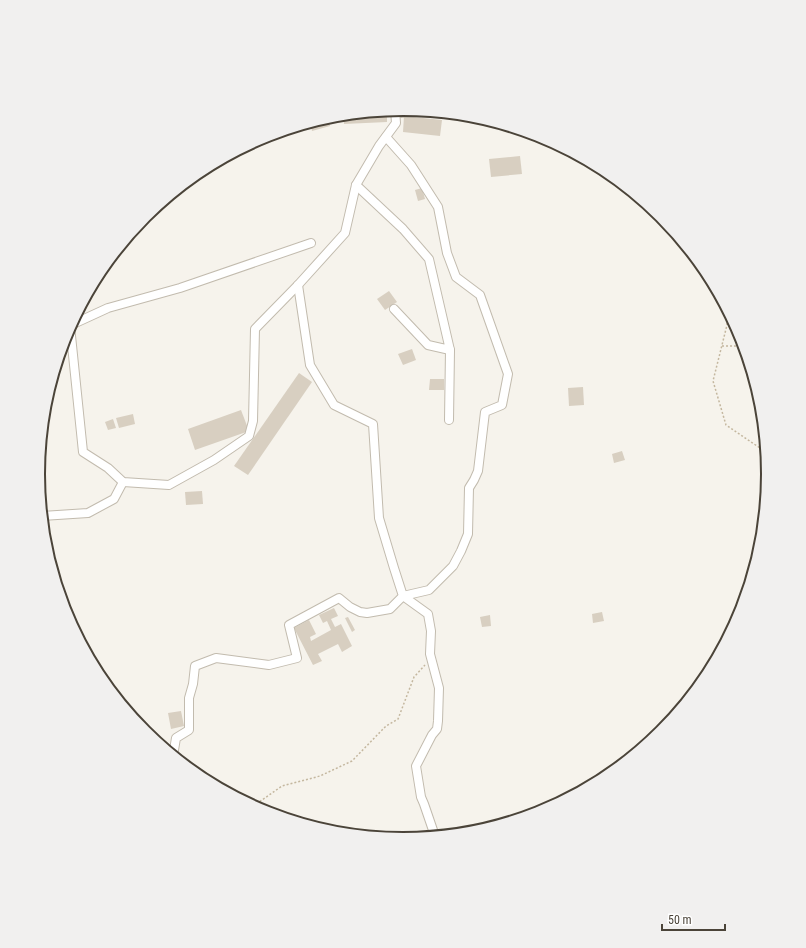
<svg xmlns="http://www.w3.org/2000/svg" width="806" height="948" font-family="'Roboto Condensed',sans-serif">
<rect width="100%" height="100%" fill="#f6f3ec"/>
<g fill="#d8cfc1">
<polygon points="387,111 387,122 344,124 343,115"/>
<polygon points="404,116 442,120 440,136 403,132"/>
<polygon points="327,117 330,126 312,131 310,123"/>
<polygon points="557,144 566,149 558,151"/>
<polygon points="520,156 522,174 491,177 489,159"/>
<polygon points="422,188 425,199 418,201 415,190"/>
<polygon points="389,291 397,302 385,310 377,299"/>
<polygon points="412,349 416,360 403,365 398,354"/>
<polygon points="299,373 312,382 248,475 234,466"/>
<polygon points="430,379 444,379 444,390 429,390"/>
<polygon points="583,387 584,405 569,406 568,388"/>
<polygon points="241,410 249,431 195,450 188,429"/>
<polygon points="133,414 135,424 119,428 116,418"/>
<polygon points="113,419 116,428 108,430 105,422"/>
<polygon points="622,451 625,460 614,463 612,454"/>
<polygon points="202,491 203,504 186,505 185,492"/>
<polygon points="334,608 338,616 331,619 335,627 341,624 352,646 342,652 338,644 318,654 322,661 313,665 294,628 309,620 316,634 310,637 311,641 331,630 327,621 323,623 319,615"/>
<polygon points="602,612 604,621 593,623 592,614"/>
<polygon points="490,615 491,626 482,627 480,617"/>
<polygon points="348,617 355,630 352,632 345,618"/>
<polygon points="181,711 184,726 171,729 168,713"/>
</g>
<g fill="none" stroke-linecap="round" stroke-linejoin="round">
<g stroke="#c2bbae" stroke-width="10">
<g id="minor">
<polyline points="395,113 435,112"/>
<polyline points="272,135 273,134"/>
<polyline points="386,137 411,165 438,207 447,253 456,277 480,295 508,374 502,405 485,412 478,471 474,480 469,488 468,534 461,551 453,566 429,590 403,596"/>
<polyline points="356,185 403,229 429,259 450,350 428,345 394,309"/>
<polyline points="71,325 108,308 180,288 311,243"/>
<polyline points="70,326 83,452 108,468 123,482 169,485 214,460 249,436 253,421 255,329 298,285 345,233 356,185 379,146 396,123 395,110"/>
<polyline points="449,420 450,350"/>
<polyline points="42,516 88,513 114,499 123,482"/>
<polyline points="403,596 428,614 431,631 430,654 439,688 438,721 437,729 432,735 416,766 421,797 424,804 435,836"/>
<polyline points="173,756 176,738 189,730 189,698 193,684 195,666 216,658 269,665 297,658 289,625 339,598 350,607 360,612 367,613 390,609 403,596 394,568 379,518 373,424 334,405 310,365 298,285"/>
</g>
</g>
<g stroke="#c4b79f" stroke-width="1.5" stroke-dasharray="2 2" stroke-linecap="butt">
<polyline points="728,311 727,325 713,381 726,425 760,448"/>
<polyline points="722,346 744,346"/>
<polyline points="253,806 262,800 282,786 320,776 352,761 386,726 398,719 414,677 425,665"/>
</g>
<use href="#minor" stroke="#fff" stroke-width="8"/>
</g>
<path d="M0 0H806V948H0ZM45 474a358 358 0 1 1 716 0a358 358 0 1 1-716 0Z" fill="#f1f0ef" fill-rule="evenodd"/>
<path fill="none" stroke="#4b4439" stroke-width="2" d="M45 474a358 358 0 1 1 716 0a358 358 0 1 1-716 0Z"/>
<path d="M662 924v6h63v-6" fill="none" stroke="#4b4439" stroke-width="2"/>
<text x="668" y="924" font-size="12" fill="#4b4439" stroke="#ffffff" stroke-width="3" paint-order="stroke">50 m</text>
</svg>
